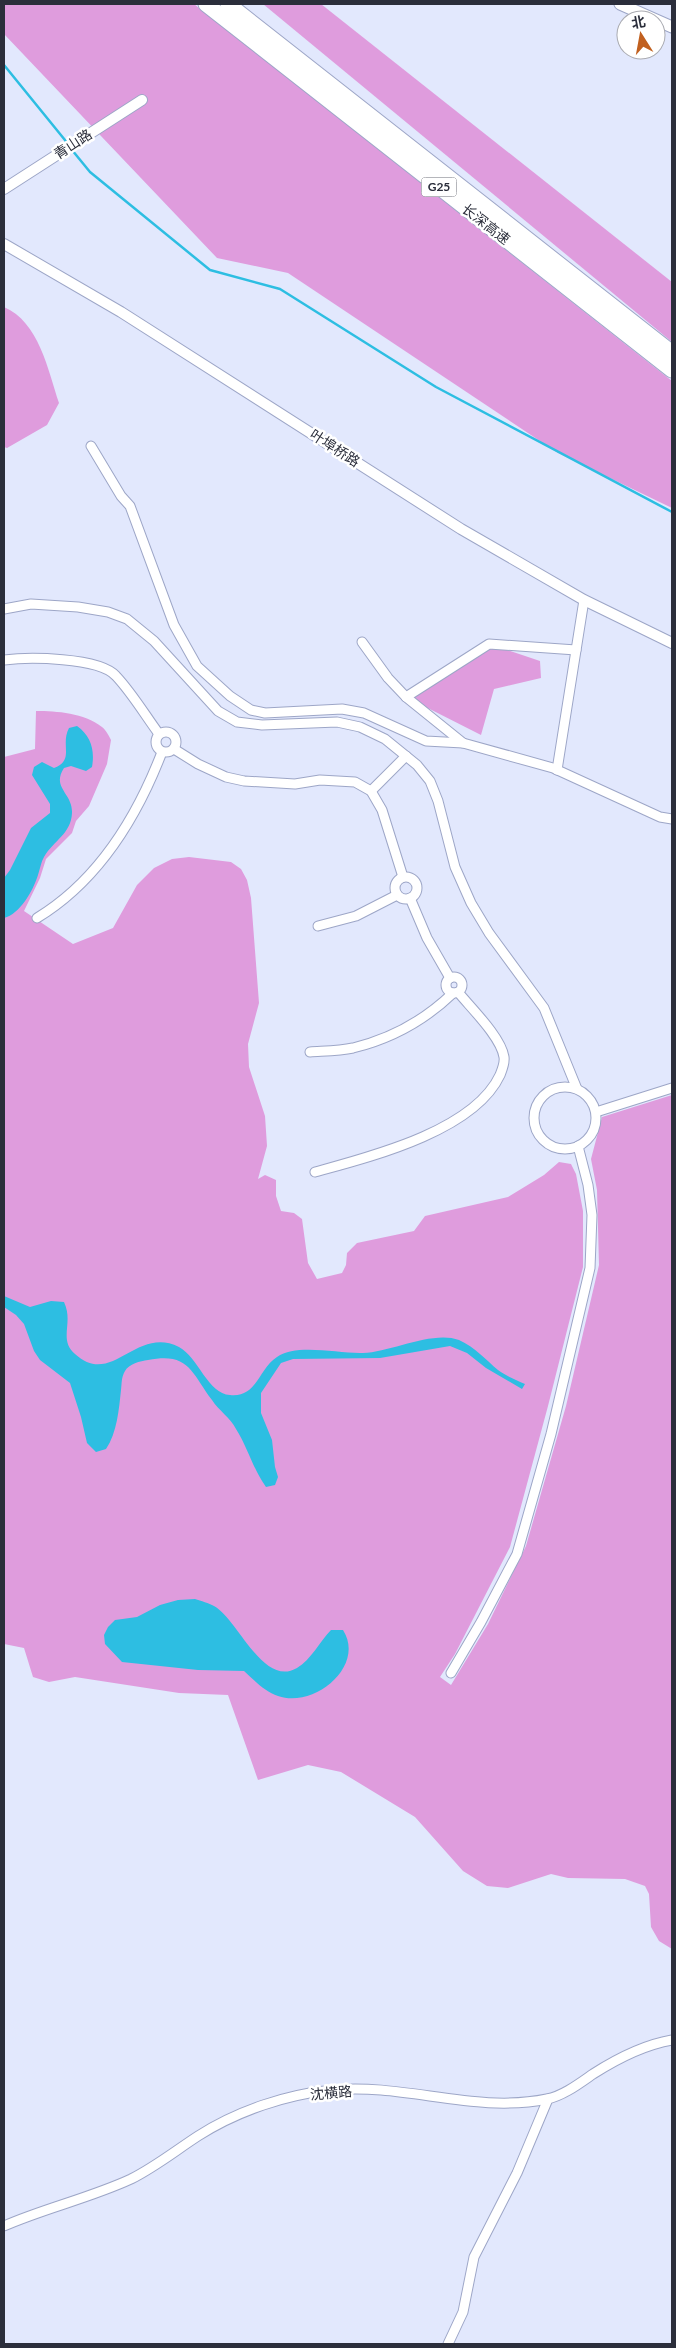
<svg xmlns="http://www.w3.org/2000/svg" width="676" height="2348" font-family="Lato,'Noto Sans SC',sans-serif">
<rect width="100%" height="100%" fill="#e2e8fd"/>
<g fill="#df9cdd">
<polygon points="4,4 194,4 672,381 672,508 558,453 288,273 217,258 4,34"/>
<polygon points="263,4 321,4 672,282 672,342"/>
<path d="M4 307C39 322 48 370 59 403L47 425 7 448 4 447Z"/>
<polygon points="489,644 540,661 541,678 494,689 481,735 406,697"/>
<path d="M36 711C57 711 84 713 102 727 106 730 109 736 111 740L107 764 89 806 76 821 72 833 46 859 40 878 24 911 73 944 113 928 137 885 154 868 172 859 189 857 231 862 241 869 247 880 251 898 259 1003 248 1044 249 1067 265 1116 267 1146 258 1179 265 1175 276 1180V1196L281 1211 294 1213 302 1219 308 1263 317 1279 342 1273 346 1265 347 1253 357 1243 414 1231 425 1216 508 1197 544 1175 559 1162 571 1164 576 1174 583 1211V1267L548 1406 510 1547 455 1654 440 1677 451 1685 488 1624 526 1546 566 1406 599 1265 597 1190 591 1159 602 1117 672 1095V1949L659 1941 651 1927 649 1894 645 1886 625 1879 568 1878 551 1874 508 1888 487 1886 463 1871 415 1817 341 1772 308 1765 258 1780 228 1695 179 1693 75 1677 49 1682 33 1677 24 1648 4 1644V757L35 749Z"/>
</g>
<g fill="#2dbee2">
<path d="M77 726C91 736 95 750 92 767L86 771 71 766 64 768C51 788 73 793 72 813 71 834 54 840 44 857 41 862 40 869 38 875 33 891 20 914 4 918V878L10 870 31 828 50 813V804L32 775 34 767 42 762 54 768C75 760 60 745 69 728Z"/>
<path d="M4 1296 30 1307 51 1301 64 1302C74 1323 58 1339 75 1354 112 1388 136 1325 179 1347 198 1357 208 1394 230 1395 257 1398 259 1368 277 1357 297 1343 339 1354 363 1353 391 1352 433 1330 459 1340 475 1347 486 1360 498 1370 506 1376 516 1380 525 1384L522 1389 486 1368 467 1353 450 1346 380 1358 293 1359 281 1363 261 1393V1413L272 1440 275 1467 278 1477 275 1485 266 1487C253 1469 248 1448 236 1429 230 1417 219 1411 212 1400 191 1372 189 1352 148 1360 140 1361 129 1364 125 1371 121 1378 122 1383 121 1390 119 1409 117 1433 106 1449L96 1452 87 1443 81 1417 70 1383 40 1360 34 1351 24 1324 16 1315 4 1307Z"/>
<path d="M195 1599C201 1601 209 1603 214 1606 238 1619 263 1688 297 1668 311 1660 320 1641 331 1630H343C366 1666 314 1709 278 1696 265 1692 254 1680 244 1671L198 1670 122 1662 105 1644 104 1635 108 1627 115 1620 137 1617 160 1605 178 1600Z"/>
</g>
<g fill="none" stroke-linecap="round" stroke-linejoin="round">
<g stroke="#2dbee2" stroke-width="2.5">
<polyline points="4,65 69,145"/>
<polyline points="72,150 90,172 210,270 280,289 436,387 672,512"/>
</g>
<g stroke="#9da6c7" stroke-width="11">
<g id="minor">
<polyline points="91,446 121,496 130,506 174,625 197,666 230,696 251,710 265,713 342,709 364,713 426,741 463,743 553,768 660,817 672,819"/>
<polyline points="4,609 31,604 78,607 108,612 127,619 154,641 218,711 237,722 262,725 337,722 360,727 385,739 417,765 430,781 438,801 455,867 471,903 489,933 544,1008 577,1089"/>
<polyline points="362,642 388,678 406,697 463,743"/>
<path d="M4 660C28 657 99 657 116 676 132 693 145 715 159 734"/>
<polyline points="406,697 489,644 576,650"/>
<circle cx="166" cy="742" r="10"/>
<polyline points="174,749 198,764 226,777 244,781 295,784 320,780 355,782 371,791 382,810 403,877"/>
<polyline points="557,770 584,600"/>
<polyline points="371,791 406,756"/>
<circle cx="406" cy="888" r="11"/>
<polyline points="410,898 427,938 450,978"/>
<path d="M37 918C98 881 137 817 162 752"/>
<polyline points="318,926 356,916 397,895"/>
<circle cx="454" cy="985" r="8"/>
<path d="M310 1052C324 1051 339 1051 353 1048 390 1039 425 1020 453 993"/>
<circle cx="565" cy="1118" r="31"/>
<polyline points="596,1112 672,1088"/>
<path d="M315 1172C370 1157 474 1131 500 1075 502 1070 505 1063 504 1057 501 1037 471 1008 458 992"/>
<polyline points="451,1673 481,1622 517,1554 551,1434 590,1268 592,1215 588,1185 578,1146"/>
<path d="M4 2226C45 2208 90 2198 131 2179 155 2167 175 2151 198 2136 237 2111 287 2094 333 2090 404 2083 476 2114 547 2099 563 2096 580 2083 593 2074 618 2058 643 2045 672 2040"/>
<polyline points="448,2344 463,2312 474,2257 517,2173 548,2099"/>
</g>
</g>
<g stroke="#9da6c7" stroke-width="12">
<g id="tertiary">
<polyline points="4,189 142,100"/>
<polyline points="4,244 121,312 461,529 584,600 672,643"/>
</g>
</g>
<g stroke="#9da6c7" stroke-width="13">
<polyline id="secondary" points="620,4 672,27"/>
</g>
<g stroke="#9da6c7" stroke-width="17">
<g id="motorway">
<polyline points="206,4 672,370"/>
<polyline points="228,4 672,353"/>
</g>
</g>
<use href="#minor" stroke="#fff" stroke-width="9"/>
<use href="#tertiary" stroke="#fff" stroke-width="10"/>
<use href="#secondary" stroke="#fff" stroke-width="11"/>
<use href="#motorway" stroke="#fff" stroke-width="15"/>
</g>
<g text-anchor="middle" stroke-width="5" stroke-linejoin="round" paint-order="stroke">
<rect fill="#fff" stroke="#6b6d76" stroke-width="1" x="421.5" y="177.5" width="35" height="19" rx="4"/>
<g font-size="12" font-weight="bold" fill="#2b2e3b">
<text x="439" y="191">G25</text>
</g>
<g font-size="14" fill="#2b2e3b" stroke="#fff">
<text transform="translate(73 144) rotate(-33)" y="5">青山路</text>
<text transform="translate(486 224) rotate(38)" y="5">长深高速</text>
<text transform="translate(335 448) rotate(33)" y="5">叶埠桥路</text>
<text transform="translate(331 2093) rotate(-5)" y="5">沈横路</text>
</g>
</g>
<rect width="676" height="2348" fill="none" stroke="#2b2e3b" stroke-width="10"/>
<g transform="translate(641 35) rotate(349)"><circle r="24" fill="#ffffff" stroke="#aaabb1"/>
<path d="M0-4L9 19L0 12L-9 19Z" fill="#c1601f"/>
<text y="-8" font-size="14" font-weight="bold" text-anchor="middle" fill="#2b2e3b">北</text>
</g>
</svg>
